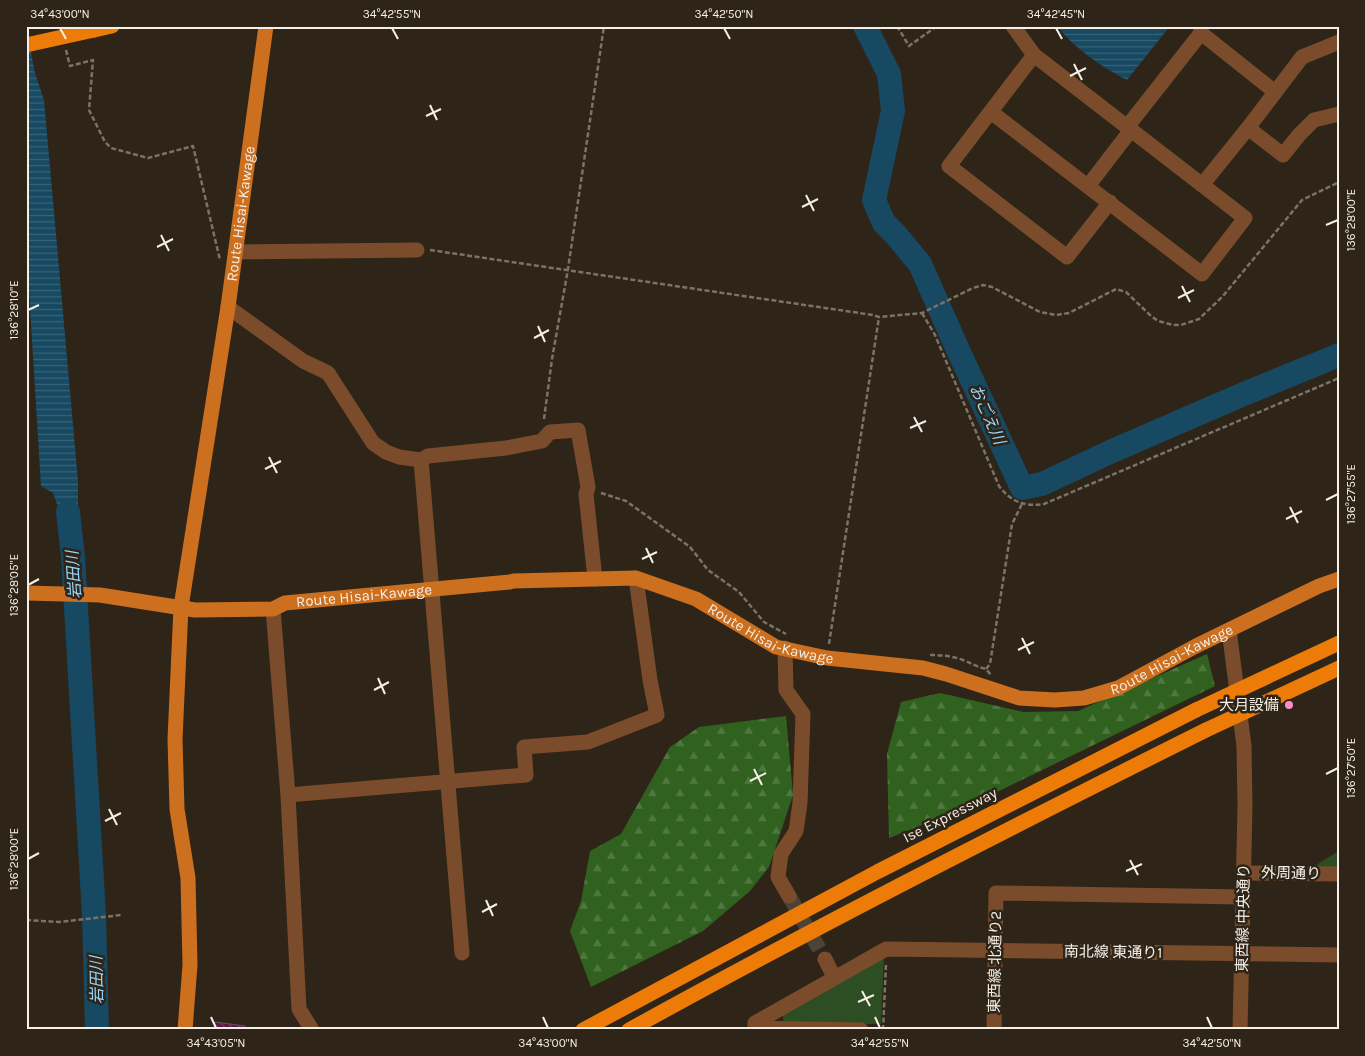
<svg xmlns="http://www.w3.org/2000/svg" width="1365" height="1056" font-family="Karla,'Noto Sans JP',sans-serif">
<defs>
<pattern id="forest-firs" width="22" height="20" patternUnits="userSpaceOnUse" patternTransform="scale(1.25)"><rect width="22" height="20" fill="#30611f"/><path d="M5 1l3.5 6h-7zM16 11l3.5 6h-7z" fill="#4f7840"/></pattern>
<pattern id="water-rules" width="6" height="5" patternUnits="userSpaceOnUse" patternTransform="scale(1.25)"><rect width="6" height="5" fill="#174962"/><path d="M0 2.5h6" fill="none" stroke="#396478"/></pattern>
<pattern id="building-back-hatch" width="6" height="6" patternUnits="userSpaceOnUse" patternTransform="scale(1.25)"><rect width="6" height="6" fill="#5b1744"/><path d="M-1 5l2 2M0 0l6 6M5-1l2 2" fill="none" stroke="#73395f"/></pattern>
</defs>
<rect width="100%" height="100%" fill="#2e2518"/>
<g fill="#2c4e22">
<polygon points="1337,852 1339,852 1339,867 1313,867"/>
<polygon points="884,955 881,1024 784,1023 782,1013"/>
</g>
<g fill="url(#forest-firs)">
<polygon points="1207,654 1215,686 960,810 889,838 887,754 901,702 940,693 1024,712 1078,711"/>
<polygon points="786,716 793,795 769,867 750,891 703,931 591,987 570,931 581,901 590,851 621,834 670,747 699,727"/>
</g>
<g fill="url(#water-rules)">
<path d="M1057 26H1170L1127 80C1103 68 1073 47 1057 26Z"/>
<polygon points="26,27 35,73 44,100 78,481 78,562 53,493 41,486 26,243"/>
</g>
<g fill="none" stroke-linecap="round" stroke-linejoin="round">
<g stroke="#174962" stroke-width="24">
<polyline points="865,26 889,74 893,111 874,200 884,223 896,235 920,264 958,350 1022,488 1042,484 1110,452 1239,396 1339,355"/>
<polyline points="68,512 73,557 94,915 97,1030"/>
</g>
</g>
<polygon fill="url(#building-back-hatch)" stroke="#64535c" points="215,1022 245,1026 244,1030 214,1030"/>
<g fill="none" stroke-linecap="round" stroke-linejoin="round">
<polyline stroke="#4c4337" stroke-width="15" stroke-dasharray="15 8" stroke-linecap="butt" points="789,896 825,959"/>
<g stroke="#7b7368" stroke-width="2.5" stroke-dasharray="5 2.5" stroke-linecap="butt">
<polyline points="897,26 909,46 937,26"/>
<polyline points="66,50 70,66 93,60 89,110 105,142 111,148 148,158 193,146 220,260"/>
<polyline points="430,250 873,315 879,317 922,313 973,288 983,285 992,287 1040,312 1056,315 1069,313 1116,289 1126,292 1151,316 1158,321 1173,325 1181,325 1199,319 1223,296 1302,200 1339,182"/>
<path d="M922 313 935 335 999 486C1011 502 1025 507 1044 504L1339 378"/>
<polyline points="544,419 552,359 568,269 604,26"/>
<polyline points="601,493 626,501 679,539 690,547 708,570 739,592 764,622 786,634"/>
<polyline points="829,644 879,317"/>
<path d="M930 655C941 655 952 656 963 660 971 663 977 667 986 669L991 675"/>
<polyline points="986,669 990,664 1012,524 1022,504"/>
<polyline points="26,920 59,922 121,915"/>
<polyline points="883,1030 886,964"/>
</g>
<g stroke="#7a4c2c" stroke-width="15">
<polyline points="1201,33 1275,92"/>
<polyline points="1339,42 1302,57 1248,128 1283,155 1299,135 1314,120 1339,114"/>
<polyline points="1034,55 949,166 1067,257 1110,202"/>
<polyline points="991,112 1202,274 1245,218 1034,55 1013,26"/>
<polyline points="1127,127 1201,33 1201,26"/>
<polyline points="1202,185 1248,128"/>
<polyline points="1088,186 1131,130"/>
<polyline points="236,252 417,250"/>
<polyline points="228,307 303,361 328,373 373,443 386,452 399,457 421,460 428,456 506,448 542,441 550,432 578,430 588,487 586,494 595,579"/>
<polyline points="421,460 462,953"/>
<polyline points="273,609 288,795 299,1009 312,1030"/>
<polyline points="1229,630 1244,746 1245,806 1240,1030"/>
<polyline points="785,648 786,690 803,714 800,803 796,831 781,854 778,877 789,896"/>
<polyline points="288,795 526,775 524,747 588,742 657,715 650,680 636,578"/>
<polyline points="1244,873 1339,874"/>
<polyline points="825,959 834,977"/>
<polyline points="755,1028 861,1030"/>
<polyline points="755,1030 755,1023 886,949 1339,955"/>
<polyline points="994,1030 996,893 1243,897"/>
</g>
<g stroke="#cc6f1e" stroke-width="15">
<path id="s1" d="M26 593 100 595 195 610 273 609 285 603 510 582 513 581 636 578 696 599 776 647 827 658 923 668 946 674 1019 698 1055 700 1084 698 1118 688 1196 646 1319 586 1339 579"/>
<path id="s2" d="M185 1030 190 965 188 878 177 809 175 739 181 607 228 307 266 26"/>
</g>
<g stroke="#ec7b07" stroke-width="15">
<polyline points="94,30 112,26"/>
<polyline points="583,1030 877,872 1196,710"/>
<path d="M629 1030C819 925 1012 827 1206 730"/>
</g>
<g stroke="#ec7b07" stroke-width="15">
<polyline points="26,45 94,30"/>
<polyline points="1196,710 1339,643"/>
<polyline points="1206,730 1339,668"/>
</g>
</g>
<path fill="none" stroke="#f5efe7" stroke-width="2" d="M60 28 66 39M392 28 398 39M724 28 730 39M1056 28 1062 39M1074 64 1082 80M1070 76 1086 68M430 105 437 120M426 116 441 109M806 195 814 211M802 207 818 199M1326 225 1338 220M161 235 169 251M157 247 173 239M1182 286 1190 302M1178 298 1194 290M28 310 39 305M538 326 545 342M534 338 549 330M914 417 922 432M910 428 926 421M269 457 277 473M265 469 281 461M1326 500 1338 494M1290 507 1298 523M1286 519 1302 511M646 548 653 563M642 559 657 552M28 585 39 579M1022 638 1030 654M1018 650 1034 642M378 678 385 694M374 690 389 682M754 769 762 785M1326 774 1338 768M750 781 766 773M109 809 117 825M105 821 121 813M28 859 39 853M1130 860 1138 875M1126 871 1142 864M486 900 493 916M482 912 497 904M862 991 870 1006M858 1002 874 995M211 1017 216 1028M543 1017 548 1028M875 1017 880 1028M1207 1017 1212 1028"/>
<circle fill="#fb8fc4" stroke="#2e2518" stroke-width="2" cx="1289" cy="705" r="5"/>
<g text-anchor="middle" stroke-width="5" stroke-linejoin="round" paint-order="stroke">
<g font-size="15" fill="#f5efe7" stroke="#2e2518">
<text dy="5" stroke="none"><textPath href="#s2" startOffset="822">Route Hisai-Kawage</textPath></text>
<text dy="5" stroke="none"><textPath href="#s1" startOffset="341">Route Hisai-Kawage</textPath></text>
<text dy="5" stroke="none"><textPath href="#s1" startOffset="761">Route Hisai-Kawage</textPath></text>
<text dy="5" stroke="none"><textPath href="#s1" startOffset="1181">Route Hisai-Kawage</textPath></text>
<text transform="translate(950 815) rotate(-27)" y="5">Ise Expressway</text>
<text transform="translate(1291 873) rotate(1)" y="5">外周通り</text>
<text transform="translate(1243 918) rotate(-89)" y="5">東西線 中央通り</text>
<text transform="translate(1113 952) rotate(1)" y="5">南北線 東通り1</text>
<text transform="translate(995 962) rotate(-89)" y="5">東西線 北通り2</text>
</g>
<g font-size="15" fill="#f5efe7" stroke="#2e2518" text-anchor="end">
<text x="1279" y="710">大月設備</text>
</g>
<g font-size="16" font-style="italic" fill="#96d8fe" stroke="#2e2518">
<text transform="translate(988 414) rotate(66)" y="6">おごえ川</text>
<text transform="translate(73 575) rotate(-94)" y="6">岩田川</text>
<text transform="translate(96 980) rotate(-91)" y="6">岩田川</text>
</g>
</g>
<rect width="1365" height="1056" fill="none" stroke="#2e2518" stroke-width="55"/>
<rect x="28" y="28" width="1310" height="1000" fill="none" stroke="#f5efe7" stroke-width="2"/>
<g font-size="12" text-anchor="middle" fill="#f5efe7">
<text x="60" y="18">34°43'00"N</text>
<text x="392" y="18">34°42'55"N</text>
<text x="724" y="18">34°42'50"N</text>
<text x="1056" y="18">34°42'45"N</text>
<text transform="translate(1351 220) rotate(-90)" y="4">136°28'00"E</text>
<text transform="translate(14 310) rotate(-90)" y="4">136°28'10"E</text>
<text transform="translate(1351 494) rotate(-90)" y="4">136°27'55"E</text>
<text transform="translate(14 585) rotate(-90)" y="4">136°28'05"E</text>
<text transform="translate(1351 768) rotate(-90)" y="4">136°27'50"E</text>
<text transform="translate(14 859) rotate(-90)" y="4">136°28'00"E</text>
<text x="216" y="1047">34°43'05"N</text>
<text x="548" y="1047">34°43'00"N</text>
<text x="880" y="1047">34°42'55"N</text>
<text x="1212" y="1047">34°42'50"N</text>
</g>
</svg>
